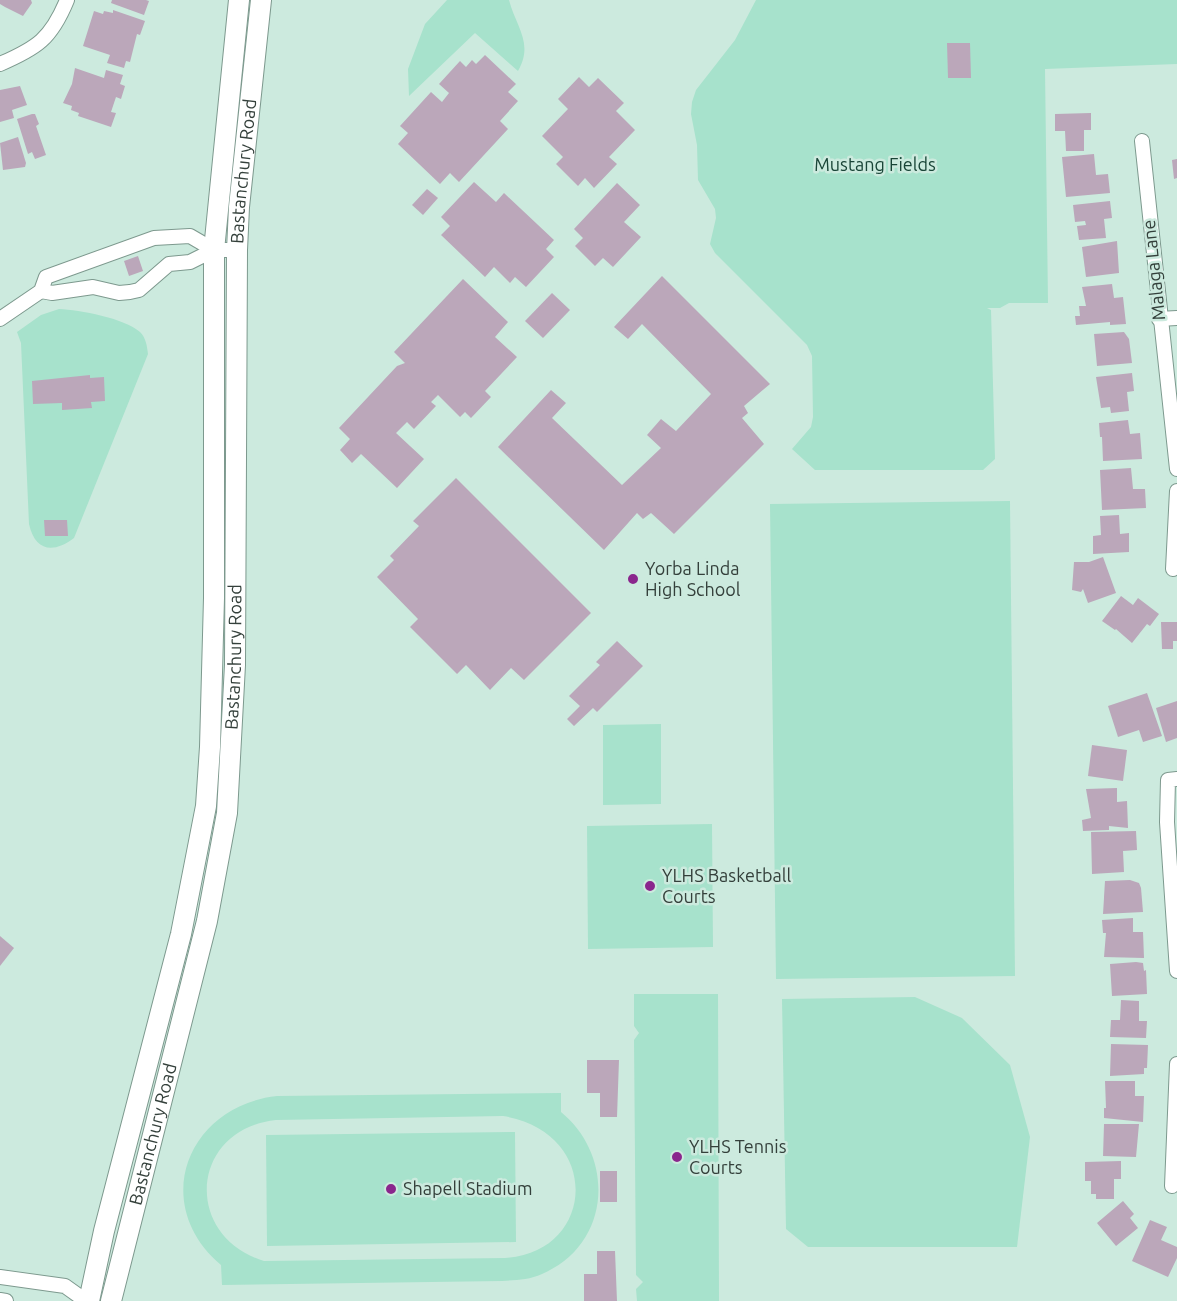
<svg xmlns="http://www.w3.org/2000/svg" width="1177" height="1301" font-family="Ubuntu,sans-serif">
<rect width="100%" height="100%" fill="#cceade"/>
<g fill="#a7e2cc" fill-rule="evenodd">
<path d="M447 0H509C516 27 534 43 518 71L475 33 409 96 408 69 425 24Z"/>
<polygon points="756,0 1177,0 1177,64 1045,69 1048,303 1009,303 1000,308 987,308 991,310 995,459 983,470 815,470 792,449 811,427 813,417 812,356 807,345 715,253 710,244 716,218 715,209 698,180 697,145 691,114 692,102 696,90 735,40"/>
<path d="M59 309C80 310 124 318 140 332 146 338 147 346 148 354L74 538C53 554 35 551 29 524L21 343 17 332 41 315Z"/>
<polygon points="1010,501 1015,976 776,979 770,504"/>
<polygon points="661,724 661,804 603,805 603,725"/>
<polygon points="712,824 713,947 588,949 587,826"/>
<polygon points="634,994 718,994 719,1301 637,1301 636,1289 643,1282 636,1275 634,1040 639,1033 634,1026"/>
<polygon points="915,997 962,1018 1010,1065 1030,1137 1017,1247 808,1247 786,1229 782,999"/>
<path d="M561 1093V1112C616 1157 611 1245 542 1274 529 1280 516 1280 502 1281L222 1285 221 1265C149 1204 187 1106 277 1096ZM503 1116C603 1132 596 1253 505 1258L264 1261C182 1236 190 1129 276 1120Z"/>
<polygon points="515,1132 516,1242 267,1246 266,1135"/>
</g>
<g fill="#bba7ba">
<polygon points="0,0 31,0 32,3 23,16 5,7 0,4"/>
<polygon points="112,0 146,0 149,1 144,15 111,3"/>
<polygon points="113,10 145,21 140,35 137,34 130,62 126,61 124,68 107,63 110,55 83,46 94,11 103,14 104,11 113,13"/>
<polygon points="947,43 970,43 971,78 948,78"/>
<polygon points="485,55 516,84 508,92 518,101 500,121 508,129 459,182 450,173 440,184 398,144 408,133 400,126 431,92 442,102 449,93 439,84 460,61 466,67 472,60 476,64"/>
<polygon points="75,68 104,78 106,70 123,75 120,84 125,86 121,99 116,97 111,112 116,113 111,127 78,116 79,113 71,110 72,106 63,103 72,84"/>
<polygon points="579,77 589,87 598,78 624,103 616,111 635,130 609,157 617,164 594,188 585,178 578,186 556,164 563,157 542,136 568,109 558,99"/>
<polygon points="20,86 27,105 12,110 14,118 0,122 0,90"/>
<polygon points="1091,113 1091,130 1084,130 1084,151 1066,151 1065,131 1055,131 1055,114"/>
<polygon points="32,114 35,114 39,124 36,126 46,155 35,159 32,152 28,154 17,119"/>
<polygon points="18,137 26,163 25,167 3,170 0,143"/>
<polygon points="1094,154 1096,175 1108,174 1110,193 1066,197 1062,157"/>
<polygon points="1177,159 1177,178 1174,179 1172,160"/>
<polygon points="474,182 496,202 504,193 554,240 546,249 554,257 526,287 515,277 510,283 494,267 485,277 441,235 450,226 441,217"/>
<polygon points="617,183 640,205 624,222 641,237 613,267 603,258 595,266 575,246 583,238 574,229"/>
<polygon points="427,189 438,198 423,215 412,205"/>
<polygon points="1110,201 1112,218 1104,219 1106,238 1079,240 1077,226 1086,225 1085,221 1075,222 1073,205"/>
<polygon points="1117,241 1119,273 1086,277 1082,247"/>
<polygon points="138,256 143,271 129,276 124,261"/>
<polygon points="662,276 770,384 744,406 748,413 742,418 764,444 674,534 651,513 643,519 637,513 604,550 498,447 551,390 566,403 552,418 622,485 661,448 647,435 661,419 676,431 711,394 642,324 628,339 614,327"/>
<polygon points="463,279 508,322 495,337 517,357 485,391 491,397 471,418 465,412 460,417 438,395 431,402 436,406 414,429 407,422 396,433 424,459 397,488 361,454 352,463 340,450 350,439 339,428 397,366 405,363 394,352"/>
<polygon points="1112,284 1114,298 1123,297 1126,324 1110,325 1110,322 1076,325 1075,316 1080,316 1079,306 1086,306 1082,287"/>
<polygon points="552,293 570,310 543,338 525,321"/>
<polygon points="1124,332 1129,339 1132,363 1097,366 1094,334"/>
<polygon points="1132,373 1134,391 1127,392 1129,411 1111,413 1110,407 1101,408 1096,377"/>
<polygon points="90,375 90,378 104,377 105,401 91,402 92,408 62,410 62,403 33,404 32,381"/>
<polygon points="1128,420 1130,434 1140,433 1142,459 1103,461 1102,437 1100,437 1099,423"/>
<polygon points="1131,468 1133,489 1145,489 1146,508 1102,510 1100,470"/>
<polygon points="456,478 591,613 524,680 511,668 490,690 466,665 457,674 410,627 418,619 377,577 394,560 390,556 419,526 413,521"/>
<polygon points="1119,515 1120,534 1129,533 1129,552 1093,554 1093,536 1101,535 1100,516"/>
<polygon points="44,520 67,520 68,536 45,536"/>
<polygon points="1103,557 1116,593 1088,603 1083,589 1081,592 1072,590 1074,562 1089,562"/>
<polygon points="1121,596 1133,605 1138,598 1159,614 1150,626 1147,624 1132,643 1116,629 1115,630 1102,621"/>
<polygon points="1161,622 1177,622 1177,641 1173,641 1173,649 1162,649"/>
<polygon points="617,641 643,666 597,712 593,708 574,726 567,719 580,706 569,696 600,665 596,662"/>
<polygon points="1147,693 1162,736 1143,742 1139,730 1118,737 1108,706"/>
<polygon points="1177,701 1177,738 1166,742 1156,708"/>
<polygon points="1092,745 1127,750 1123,781 1088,776"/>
<polygon points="1117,788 1117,802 1127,801 1128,828 1109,826 1109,830 1083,831 1082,820 1091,818 1086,789"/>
<polygon points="1136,831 1137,850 1123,851 1124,872 1092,874 1091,832"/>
<polygon points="1130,880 1139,883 1141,888 1143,912 1103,914 1105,881"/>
<polygon points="1133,918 1133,932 1143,932 1144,958 1104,957 1106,933 1103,933 1102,920"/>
<polygon points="0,936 14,948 0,966"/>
<polygon points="1136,962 1143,963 1144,971 1146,970 1147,994 1112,996 1110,964"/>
<polygon points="1121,1000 1139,1001 1139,1021 1147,1021 1146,1038 1110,1037 1111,1020 1120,1020"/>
<polygon points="1111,1044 1148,1045 1147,1068 1144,1068 1144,1074 1110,1076"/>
<polygon points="587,1060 619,1060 617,1117 600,1117 600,1093 587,1093"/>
<polygon points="1105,1081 1135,1081 1135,1096 1144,1096 1143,1122 1104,1118 1104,1108 1106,1108"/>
<polygon points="1104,1124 1139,1124 1136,1157 1103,1156"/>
<polygon points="1121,1161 1121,1179 1114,1179 1114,1199 1096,1199 1096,1194 1091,1194 1091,1181 1085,1181 1085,1162"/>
<rect x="600" y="1171" width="17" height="31"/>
<polygon points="1123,1201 1134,1214 1130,1218 1138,1228 1116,1246 1097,1223"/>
<polygon points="1150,1220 1167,1227 1161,1240 1177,1247 1177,1258 1168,1277 1132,1261"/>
<polygon points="597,1251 615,1251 617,1301 584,1301 584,1274 597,1274"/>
</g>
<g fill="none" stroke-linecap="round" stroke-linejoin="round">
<g stroke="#7d998e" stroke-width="16">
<g id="street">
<path d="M0 64C37 48 51 39 67 0"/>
<polyline points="1142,141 1177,469"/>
<polyline points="41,291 52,293 93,287 119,293 130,292 139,290 169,264 190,262 214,250 237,250"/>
<polyline points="0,319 41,291 46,277 154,238 190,236 214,250"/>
<polyline points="1159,319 1177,318"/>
<polyline points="1173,569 1177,491"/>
<polyline points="1177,779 1168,780 1167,822 1177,971"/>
<polyline points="1172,1186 1177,1064"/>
<polyline points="0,1277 65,1286 86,1301"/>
<polyline points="0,1300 6,1301"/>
</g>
</g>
<g stroke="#7d998e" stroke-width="22">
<g id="secondary">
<polyline points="89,1301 104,1231 181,934 206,806 210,747 214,598 214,250 239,0"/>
<path id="s1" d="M111 1301 207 921 227 813 235 665 237 250 239 207 261 0"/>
</g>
</g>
<use href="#street" stroke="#fff" stroke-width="14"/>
<use href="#secondary" stroke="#fff" stroke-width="20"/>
</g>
<g fill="#8a268d" stroke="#cceade" stroke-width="2">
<circle cx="633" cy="579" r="6"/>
<circle cx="650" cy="886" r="6"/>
<circle cx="677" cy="1157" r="6"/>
<circle cx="391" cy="1189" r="6"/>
</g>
<g text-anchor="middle" stroke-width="5" stroke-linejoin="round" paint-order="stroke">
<g font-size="18" fill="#194537" stroke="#cceade">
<text x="875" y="171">Mustang Fields</text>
</g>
<g font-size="18" fill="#34403b" stroke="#cceade">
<text dy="6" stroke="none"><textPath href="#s1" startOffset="1144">Bastanchury Road</textPath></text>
<text transform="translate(1154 270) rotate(-96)" y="6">Malaga Lane</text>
<text dy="6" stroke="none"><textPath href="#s1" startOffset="658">Bastanchury Road</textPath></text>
<text dy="6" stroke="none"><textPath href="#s1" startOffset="172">Bastanchury Road</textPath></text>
</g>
<g font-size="18" fill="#34403b" stroke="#cceade" text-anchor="start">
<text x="645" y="575">Yorba Linda<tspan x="645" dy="21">High School</tspan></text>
<text x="662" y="882">YLHS Basketball<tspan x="662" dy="21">Courts</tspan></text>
<text x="689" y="1153">YLHS Tennis<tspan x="689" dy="21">Courts</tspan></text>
<text x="403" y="1195">Shapell Stadium</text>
</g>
</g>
</svg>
